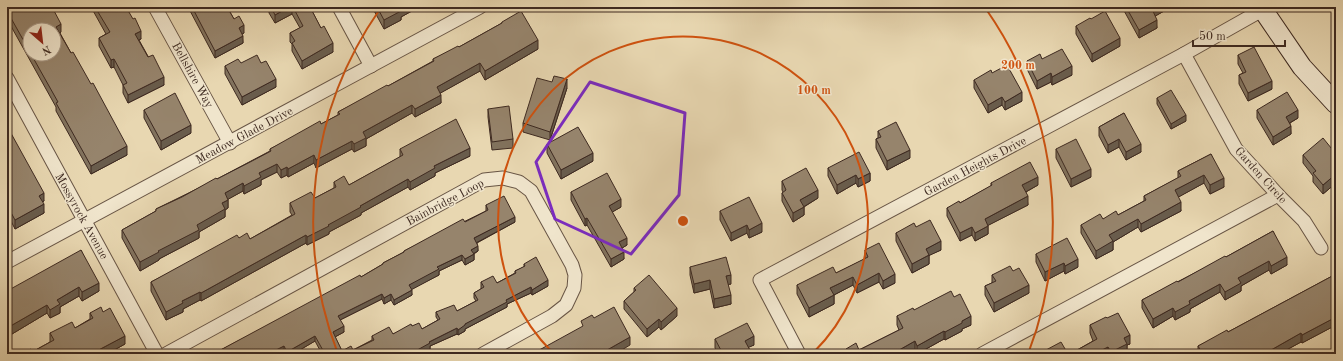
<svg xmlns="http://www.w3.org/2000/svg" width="1343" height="361" font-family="'Old Standard TT',serif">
<rect width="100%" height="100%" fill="#e8d7b1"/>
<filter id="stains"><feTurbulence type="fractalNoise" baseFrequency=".005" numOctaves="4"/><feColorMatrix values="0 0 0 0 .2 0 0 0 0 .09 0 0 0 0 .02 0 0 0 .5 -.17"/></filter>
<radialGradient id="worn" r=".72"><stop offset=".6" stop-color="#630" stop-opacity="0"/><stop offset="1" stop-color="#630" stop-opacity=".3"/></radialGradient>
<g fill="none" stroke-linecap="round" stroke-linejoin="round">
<g stroke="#685545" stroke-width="15">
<g id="street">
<polyline points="155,7 230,143"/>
<polyline points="339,7 371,66"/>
<polyline points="1184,54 1236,149 1278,195 1304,221 1321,248"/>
<polyline points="7,78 157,354"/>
<polyline points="7,262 480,7"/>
<polyline points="166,354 484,180 503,178 519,182 531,191 572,265 575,275 574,288 566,305 552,316 483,354"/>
<polyline points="799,354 760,280 1184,54 1262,10"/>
<polyline points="982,354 1278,195"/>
</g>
</g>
<g stroke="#3e2a21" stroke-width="21">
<polyline id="secondary" points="1261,7 1302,67 1336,104"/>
</g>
<use href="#street" stroke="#f0e5cc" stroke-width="13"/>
<use href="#secondary" stroke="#f0e5cc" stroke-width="19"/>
</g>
<g fill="#81725d" stroke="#3e2a21" fill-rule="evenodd">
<path d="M7 7 61 32 60 33 127 155 91 174 56 111V107L7 19ZM30 30 54 54H30Z"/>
<polygon points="91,7 126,7 141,39 139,40 164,85 128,103 123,93 123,85 114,67 111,68 99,46 99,38 106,34"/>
<polygon points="188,7 227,7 234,19 244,33 242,34 243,43 215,58"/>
<polygon points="269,7 310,7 333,52 302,69 292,51 292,44 290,42 290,33 300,28 292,14 275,23 269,13"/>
<polygon points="372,7 419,7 401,17 401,20 384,29"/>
<polygon points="1122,7 1171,7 1155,16 1157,28 1139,38"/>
<polygon points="502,22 538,49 485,80 480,71 440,93 441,103 415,117 412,113 366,139 366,146 354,152 352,149 316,168 314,163 288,177 287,175 281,178 277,172 261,180 261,185 244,194 243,191 228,199 228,208 225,210 225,217 199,232 199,238 159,259 159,260 140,271 122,238 122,230 156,211 156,209 217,179 270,151 270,149 321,124 338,115 338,112 388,86 433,61 433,59 459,47 502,23"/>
<polygon points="1076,26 1120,46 1092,62 1076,34"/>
<polygon points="1238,55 1272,89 1248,101 1239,84 1239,75 1243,73 1238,64"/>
<polygon points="1042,59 1072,75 1052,85 1051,82 1037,89 1027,69 1027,61"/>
<polygon points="261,63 276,87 242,105 225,74 225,66"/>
<polygon points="974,80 1022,101 1005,110 1002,105 988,113 974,88"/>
<polygon points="567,88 550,140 523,132 523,123"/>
<polygon points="1157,98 1186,121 1171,129 1157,104"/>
<polygon points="488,109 513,139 513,148 492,150 488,117"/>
<polygon points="144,110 191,133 161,150 144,118"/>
<polygon points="1257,110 1298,118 1290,123 1291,134 1273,145 1257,118"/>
<polygon points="1124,113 1141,152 1126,160 1119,147 1108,153 1099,136 1099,127"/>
<polygon points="7,126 44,201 42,202 44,213 15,229 7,213"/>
<polygon points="878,131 910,158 887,170 876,148 876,139 878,138"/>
<polygon points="547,144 593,161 561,179 547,153"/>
<polygon points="400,149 470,156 435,173 435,176 410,190 408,187 361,213 361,215 329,232 329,234 307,245 306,243 201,301 200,300 183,309 183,312 166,320 151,291 151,282 239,238 250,239 292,215 290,212 290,203 315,198 334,188 334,182 349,185 400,157"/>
<polygon points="1056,149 1091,177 1071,187 1056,158"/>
<polygon points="1211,154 1224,187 1210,194 1204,183 1178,197 1181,211 1141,232 1138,227 1113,242 1113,250 1096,259 1081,233 1081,225 1118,215 1144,201 1144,196 1178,178 1178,171"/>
<polygon points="1336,154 1336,183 1323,194 1313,182 1313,176 1303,163 1303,155"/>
<polygon points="828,168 870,173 870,181 858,187 856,183 837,194 828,176"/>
<polygon points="782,181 818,198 804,207 804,215 793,222 782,201 782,193 783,192 782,190"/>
<polygon points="991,183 1038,185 1026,192 1028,205 988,225 988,234 975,241 972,235 960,241 947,216 947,208 960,203 991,186"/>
<polygon points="571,192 621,207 612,212 627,245 622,248 624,259 611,267 587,225 585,226 571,200"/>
<polygon points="486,205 515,222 477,243 478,251 474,254 474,260 465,265 462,260 439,271 439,275 411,289 412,295 394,305 391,300 384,304 382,299 340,320 344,332 335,337 342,351 353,350 372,340 372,336 393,334 412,326 422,329 438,320 436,317 436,312 457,311 476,301 474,298 474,293 481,289 481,282 497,283 515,273 515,271 524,267 524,264 548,286 532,295 531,293 507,304 507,307 465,329 465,331 458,335 457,334 430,346 430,349 421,354 322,354 315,341 293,354 286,354 284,352 213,354 361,277 383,264 383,263 404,252 404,251 486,211"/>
<polygon points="720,211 762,232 749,238 747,233 731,241 720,220"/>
<polygon points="916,227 941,250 929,255 929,264 912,273 896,241 896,233"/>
<polygon points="1273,231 1287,265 1271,274 1269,270 1241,286 1241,291 1225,300 1220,292 1190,309 1190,312 1175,320 1173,316 1153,328 1142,308 1142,300 1226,257"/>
<polygon points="81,250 99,291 82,301 79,296 60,307 60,313 50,318 47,313 7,337"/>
<polygon points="865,250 895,283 883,289 879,282 857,293 853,285 834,295 834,304 809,317 797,294 797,285 836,273 865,259"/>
<polygon points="1036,254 1078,267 1065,274 1064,271 1045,281 1036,262"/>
<polygon points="690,267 731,284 728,284 731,304 714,308 710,289 694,293 690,275"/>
<polygon points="1013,271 1029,293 994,312 985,295 985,286 992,283 992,275"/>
<polygon points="1336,274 1336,325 1302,343 1301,342 1279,354 1198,354 1198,346 1228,332"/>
<polygon points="634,288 677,316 661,330 659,327 647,337 624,309 624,301 634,292"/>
<polygon points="914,310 971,325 962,329 962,331 945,340 944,339 917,354 915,350 907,354 846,354 846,349 859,350 899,330 897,325 897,316"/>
<polygon points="103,312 125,344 107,354 21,354 32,352 50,342 50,333 75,328 90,319 90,313"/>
<polygon points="1107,318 1130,344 1127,345 1127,352 1124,354 1070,354 1093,341 1090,333 1090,325"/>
<polygon points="715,339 754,345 748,347 752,354 718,354 715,348"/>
</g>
<g fill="#695c4c" stroke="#3e2a21">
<polygon points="289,7 292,7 292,14 275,23 275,15"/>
<polygon points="403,7 419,7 401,17 401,20 384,29 384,20"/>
<polygon points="1156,7 1171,7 1152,18 1152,9"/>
<polygon points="1157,20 1157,28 1139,38 1139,30"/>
<polygon points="61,24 61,32 56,35 56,27"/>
<polygon points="244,25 244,33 239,36 239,28"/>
<polygon points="141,31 141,39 135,42 135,34"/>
<polygon points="243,36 243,43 215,58 215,51"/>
<polygon points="1120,38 1120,46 1092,62 1092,54"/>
<polygon points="538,40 538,49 485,80 485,71"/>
<polygon points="333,43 333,52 302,69 302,61"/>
<polygon points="114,59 114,67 111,68 111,60"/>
<polygon points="480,63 480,71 437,95 437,87"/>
<polygon points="1072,66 1072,75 1052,85 1052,77"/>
<polygon points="1051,73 1051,82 1037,89 1037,81"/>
<polygon points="164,77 164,85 128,103 128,95"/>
<polygon points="276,79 276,87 242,105 242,97"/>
<polygon points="567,79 567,88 550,140 550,132"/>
<polygon points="1272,81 1272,89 1248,101 1248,93"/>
<polygon points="1022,92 1022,101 1005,110 1005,102"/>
<polygon points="441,95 441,103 415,117 415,109"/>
<polygon points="1002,97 1002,105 988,113 988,105"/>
<polygon points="412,105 412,113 366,139 366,146 354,152 354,144 363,132"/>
<polygon points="1298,110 1298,118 1286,125 1286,117"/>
<polygon points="1186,115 1186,121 1171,129 1171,124"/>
<polygon points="191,125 191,133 161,150 161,141"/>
<polygon points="1291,126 1291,134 1273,145 1273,137"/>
<polygon points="1119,139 1119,147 1108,153 1108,145"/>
<polygon points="352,141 352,149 316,168 316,160"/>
<polygon points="1141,144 1141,152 1126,160 1126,152"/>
<polygon points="127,146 127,155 91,174 91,166"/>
<polygon points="470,148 470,156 435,173 435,176 410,190 410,182 434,166"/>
<polygon points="910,150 910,158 887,170 887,161"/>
<polygon points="593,153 593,161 561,179 561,170"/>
<polygon points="314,155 314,163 288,177 288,169"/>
<polygon points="277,164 277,172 261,180 261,185 244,194 244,186 259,173"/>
<polygon points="287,167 287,175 281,178 281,170"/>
<polygon points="1091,169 1091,177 1071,187 1071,179"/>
<polygon points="870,173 870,181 858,187 858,179"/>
<polygon points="1336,174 1336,183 1323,194 1323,185"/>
<polygon points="856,175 856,183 837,194 837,185"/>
<polygon points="1204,175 1204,183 1175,199 1175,190"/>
<polygon points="1038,177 1038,185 1022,194 1022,185"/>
<polygon points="1224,178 1224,187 1210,194 1210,185"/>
<polygon points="408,179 408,187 361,213 361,215 329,232 329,234 307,245 307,237 360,206"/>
<polygon points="243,183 243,191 225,201 225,193"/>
<polygon points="818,190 818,198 800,209 800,200"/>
<polygon points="44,193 44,201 39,204 39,196"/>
<polygon points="1028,196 1028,205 985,227 985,219"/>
<polygon points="621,199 621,207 609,214 609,206"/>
<polygon points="228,200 228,208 225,210 225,217 199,232 199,238 159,259 159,260 140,271 140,262 197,225 222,203"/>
<polygon points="1181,202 1181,211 1141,232 1141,224"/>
<polygon points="44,204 44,213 15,229 15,220"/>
<polygon points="804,207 804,215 793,222 793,213"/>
<polygon points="515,217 515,222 474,244 474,238"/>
<polygon points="587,218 587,225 585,226 585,219"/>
<polygon points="1138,219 1138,227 1113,242 1113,250 1096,259 1096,251 1109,235"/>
<polygon points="762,223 762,232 749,238 749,230"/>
<polygon points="747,225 747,233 731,241 731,233"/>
<polygon points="988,226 988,234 975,241 975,233"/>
<polygon points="972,227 972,235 960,241 960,233"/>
<polygon points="306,235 306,243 201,301 201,293"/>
<polygon points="627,238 627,245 619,250 619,242"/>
<polygon points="941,241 941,250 926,257 926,249"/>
<polygon points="478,246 478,251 471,255 471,250"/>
<polygon points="624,252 624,259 611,267 611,259"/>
<polygon points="474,254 474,260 465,265 465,259"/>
<polygon points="462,255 462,260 439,271 439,275 409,291 409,285 437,267"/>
<polygon points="929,255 929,264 912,273 912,264"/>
<polygon points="1287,257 1287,265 1271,274 1271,266"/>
<polygon points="1078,259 1078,267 1065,274 1065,266"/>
<polygon points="1269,261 1269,270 1241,286 1241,291 1225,300 1225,292 1238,278"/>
<polygon points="1064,263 1064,271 1045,281 1045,272"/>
<polygon points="879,273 879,282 857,293 857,285"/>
<polygon points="895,274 895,283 883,289 883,281"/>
<polygon points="731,275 731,284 726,285 726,276"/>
<polygon points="853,277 853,285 830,297 830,288"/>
<polygon points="548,280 548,286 532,295 532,290"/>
<polygon points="710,280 710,289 694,293 694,284"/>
<polygon points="99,283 99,291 82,301 82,292"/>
<polygon points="1220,284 1220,292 1190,309 1190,312 1175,320 1175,312 1189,301"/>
<polygon points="1029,285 1029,293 994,312 994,303"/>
<polygon points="79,287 79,296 60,307 60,313 50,318 50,310 57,300"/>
<polygon points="531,287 531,293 507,304 507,307 465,329 465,331 458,335 458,330 465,324 506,300"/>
<polygon points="412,290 412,295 394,305 394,300"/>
<polygon points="200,292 200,300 183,309 183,312 166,320 166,312 182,301"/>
<polygon points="382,294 382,299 338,321 338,316"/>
<polygon points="391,294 391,300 384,304 384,298"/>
<polygon points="731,295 731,304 714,308 714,299"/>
<polygon points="834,295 834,304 809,317 809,308"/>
<polygon points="47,305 47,313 7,337 7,328"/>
<polygon points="677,308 677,316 661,330 661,322"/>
<polygon points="1173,308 1173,316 1153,328 1153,319"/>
<polygon points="971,316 971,325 962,329 962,331 945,340 945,332 962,321"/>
<polygon points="1336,317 1336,325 1302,343 1302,335"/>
<polygon points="659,319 659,327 647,337 647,329"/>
<polygon points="344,326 344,332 333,338 333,332"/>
<polygon points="457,328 457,334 430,346 430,349 421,354 410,354 429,342"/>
<polygon points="944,331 944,339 917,354 917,346"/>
<polygon points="1301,333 1301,342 1279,354 1264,354"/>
<polygon points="1130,335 1130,344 1127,345 1127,352 1124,354 1111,354 1111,352 1124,338"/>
<polygon points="125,336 125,344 107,354 91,354"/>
<polygon points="315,336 315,341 293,354 287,354 287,352"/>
<polygon points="754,336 754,345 745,349 745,341"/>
<polygon points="630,337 630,345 615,354 600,354"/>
<polygon points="915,341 915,350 907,354 892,354"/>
<polygon points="284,346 284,352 279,354 268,354"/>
<polygon points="1108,347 1108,354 1094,354"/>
</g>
<g fill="#96846c" stroke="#3e2a21">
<polygon points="7,7 52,7 61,24 56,27 71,53 73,52 91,84 93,83 127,146 91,166 56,103 58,102 31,54 54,54 54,30 30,30 30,52 7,11"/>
<polygon points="95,7 126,7 133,19 135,18 141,31 135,34 148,57 153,55 164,77 128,95 123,85 127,83 114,59 111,60 99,38 110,32"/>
<polygon points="192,7 227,7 234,19 239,16 244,25 239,28 243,36 215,51"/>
<polygon points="271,7 289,7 275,15"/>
<polygon points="293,7 310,7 321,28 324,26 333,43 302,61 292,43 295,41 290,33 303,26"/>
<polygon points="377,7 403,7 399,9 401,11 384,20"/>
<polygon points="1126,7 1156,7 1152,9 1157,20 1139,30"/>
<polygon points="521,11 538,40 485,71 480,63 437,87 441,95 415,109 412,105 363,132 366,138 354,144 352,141 316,160 314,155 288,169 287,167 281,170 277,164 259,173 261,177 244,186 243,183 225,193 228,200 222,203 225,209 197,225 199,230 158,251 159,252 140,262 122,230 156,211 156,209 182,197 216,178 217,179 252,161 271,151 270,149 320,121 321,124 340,114 338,112 387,85 388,86 434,61 433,59 458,46 459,47 502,23 502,22"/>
<polygon points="1105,11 1120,38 1092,54 1076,26 1090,18 1091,19"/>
<polygon points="1254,47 1272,81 1248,93 1239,75 1246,72 1238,55"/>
<polygon points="1062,49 1072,66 1052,77 1051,73 1037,81 1027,61 1040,54 1042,59"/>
<polygon points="257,55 261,63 266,61 276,79 242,97 225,66 238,59 241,63"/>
<polygon points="1007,65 1022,92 1005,102 1002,97 988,105 974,80 991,70 992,73"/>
<polygon points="554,76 567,79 550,132 523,123 537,78 552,82"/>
<polygon points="1171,90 1186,115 1171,124 1157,98"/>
<polygon points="1287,92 1298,110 1286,117 1291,126 1273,137 1257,110"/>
<polygon points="175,93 191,125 161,141 144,110"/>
<polygon points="509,106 513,139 492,142 488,109"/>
<polygon points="1124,113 1141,144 1126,152 1119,139 1108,145 1099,127"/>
<polygon points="456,119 470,148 434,166 435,168 410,182 408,179 360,206 361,207 328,225 329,226 307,237 306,235 201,293 200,292 182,301 183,303 166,312 151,282 237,235 239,238 247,233 250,239 295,214 290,203 311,192 315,198 336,187 334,182 344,176 349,185 403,155 400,149"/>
<polygon points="896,122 910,150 887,161 876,139 881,137 878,131"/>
<polygon points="7,126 44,193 39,196 44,204 15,220 7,205"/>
<polygon points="578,127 593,153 561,170 547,144"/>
<polygon points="1323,138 1336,154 1336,174 1323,185 1313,173 1316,171 1303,155"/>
<polygon points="1076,139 1091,169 1071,179 1056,149"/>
<polygon points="859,152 870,173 858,179 856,175 837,185 828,168"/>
<polygon points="1211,154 1224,178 1210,185 1204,175 1175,190 1181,202 1141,224 1138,219 1109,235 1113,241 1096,251 1081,225 1100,214 1103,219 1116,211 1118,215 1146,200 1144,196 1181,176 1178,171"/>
<polygon points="1030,162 1038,177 1022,185 1028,196 985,219 988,226 975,233 972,227 960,233 947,208 959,201 960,203 992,185 991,183"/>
<polygon points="806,168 818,190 800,200 804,207 793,213 782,193 786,190 782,181"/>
<polygon points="607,173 621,199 609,206 627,238 619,242 624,252 611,259 587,218 585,219 571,192"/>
<polygon points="504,196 515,217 474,238 478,246 471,250 474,254 465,259 462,255 437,267 439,269 409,285 412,290 394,300 391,294 384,298 382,294 338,316 344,326 333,332 342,351 351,346 353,350 374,340 372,336 389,327 393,334 411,324 412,326 419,323 422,329 440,319 436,312 454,305 457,311 478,300 474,293 484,287 481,282 493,276 497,283 516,273 515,271 525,266 524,264 536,257 548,280 532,290 531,287 506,300 507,302 465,324 465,325 458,330 457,328 429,342 430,343 410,354 325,354 315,336 287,352 284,346 268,354 213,354 360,275 361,277 383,264 383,263 404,252 404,251 463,219 465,222 488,210 486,205"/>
<polygon points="749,197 762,223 749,230 747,225 731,233 720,211"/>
<polygon points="930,220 941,241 926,249 929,255 912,264 896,233 914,223 916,227"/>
<polygon points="1273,231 1287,257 1271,266 1269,261 1238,278 1241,283 1225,292 1220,284 1189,301 1190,304 1175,312 1173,308 1153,319 1142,300 1177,281 1178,282 1225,256 1226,257"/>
<polygon points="1067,238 1078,259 1065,266 1064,263 1045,272 1036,254"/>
<polygon points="879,243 895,274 883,281 879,273 857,285 853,277 830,288 834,295 809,308 797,285 833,267 836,273 868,257 865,250"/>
<polygon points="81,250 99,283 82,292 79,287 57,300 60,304 50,310 47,305 7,328 7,291"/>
<polygon points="726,257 731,275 726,276 731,295 714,299 710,280 694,284 690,267"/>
<polygon points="1010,266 1013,271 1019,268 1029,285 994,303 985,286 996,281 992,275"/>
<polygon points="1336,274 1336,317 1302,335 1301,333 1264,354 1201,354 1202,353 1198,346 1227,330 1228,332"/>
<polygon points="649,275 677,308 661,322 659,319 647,329 624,301 636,290 634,288"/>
<polygon points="951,291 954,297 960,294 971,316 962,321 962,323 945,332 944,331 917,346 915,341 892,354 849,354 846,349 856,343 859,350 903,328 897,316 913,308 914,310"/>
<polygon points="101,307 103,312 110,308 125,336 91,354 21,354 31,349 32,352 54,340 50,333 72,322 75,328 93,318 90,313"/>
<polygon points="614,307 630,337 600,354 532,354 583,326 581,321 592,315 594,318"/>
<polygon points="1118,313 1130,335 1124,338 1127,344 1111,352 1108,347 1094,354 1070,354 1097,339 1090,325 1106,317 1107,318"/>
<polygon points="747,323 754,336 745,341 752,354 723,354 715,339"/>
<polygon points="1061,342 1068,354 1048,354 1046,350"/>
</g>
<path fill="none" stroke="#7b2cbf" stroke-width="3" stroke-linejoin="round" d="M590 82 685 113 679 195 631 254 555 219 536 162Z"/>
<g fill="none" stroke="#ce520f" stroke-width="2">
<path d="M553 353A185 185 0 1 1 813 353"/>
<path d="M338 354A370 370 0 0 1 380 9M986 9A370 370 0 0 1 1028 354"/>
</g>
<g text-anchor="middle" stroke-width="3" stroke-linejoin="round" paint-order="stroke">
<g font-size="12" fill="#3e2a21" stroke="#f0e5cc">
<text transform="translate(193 75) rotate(61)" y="4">Bellshire Way</text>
<text transform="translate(244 135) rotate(-28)" y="4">Meadow Glade Drive</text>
<text transform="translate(975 166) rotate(-28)" y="4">Garden Heights Drive</text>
<text transform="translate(1261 175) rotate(48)" y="4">Garden Circle</text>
<text transform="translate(445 202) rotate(-28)" y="4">Bainbridge Loop</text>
<text transform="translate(82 216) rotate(61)" y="4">Mossyrock Avenue</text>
</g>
</g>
<circle cx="683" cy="221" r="6" fill="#ce520f" stroke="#f0e5cc" stroke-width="2"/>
<g font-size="12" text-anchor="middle" font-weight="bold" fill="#ce520f" stroke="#f0e5cc" stroke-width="3" stroke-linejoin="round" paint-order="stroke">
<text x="1018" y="69">200 m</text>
<text x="814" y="94">100 m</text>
</g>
<rect width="1343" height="361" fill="none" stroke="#e8d7b1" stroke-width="24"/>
<rect x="8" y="8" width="1327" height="345" fill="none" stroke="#3e2a21" stroke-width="2"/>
<rect x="12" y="12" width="1319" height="337" fill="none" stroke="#3e2a21"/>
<g transform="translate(42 42) rotate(152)"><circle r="19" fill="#f0e5cc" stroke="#a99a88"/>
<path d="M0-3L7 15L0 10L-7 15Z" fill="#8f2418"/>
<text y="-6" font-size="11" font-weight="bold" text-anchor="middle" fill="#3e2a21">N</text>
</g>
<path d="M1193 40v6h92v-6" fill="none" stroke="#3e2a21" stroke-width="2"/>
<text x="1199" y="40" font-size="12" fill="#3e2a21" stroke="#f0e5cc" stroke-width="3" paint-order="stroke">50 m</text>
<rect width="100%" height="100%" filter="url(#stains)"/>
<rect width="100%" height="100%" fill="url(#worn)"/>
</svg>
